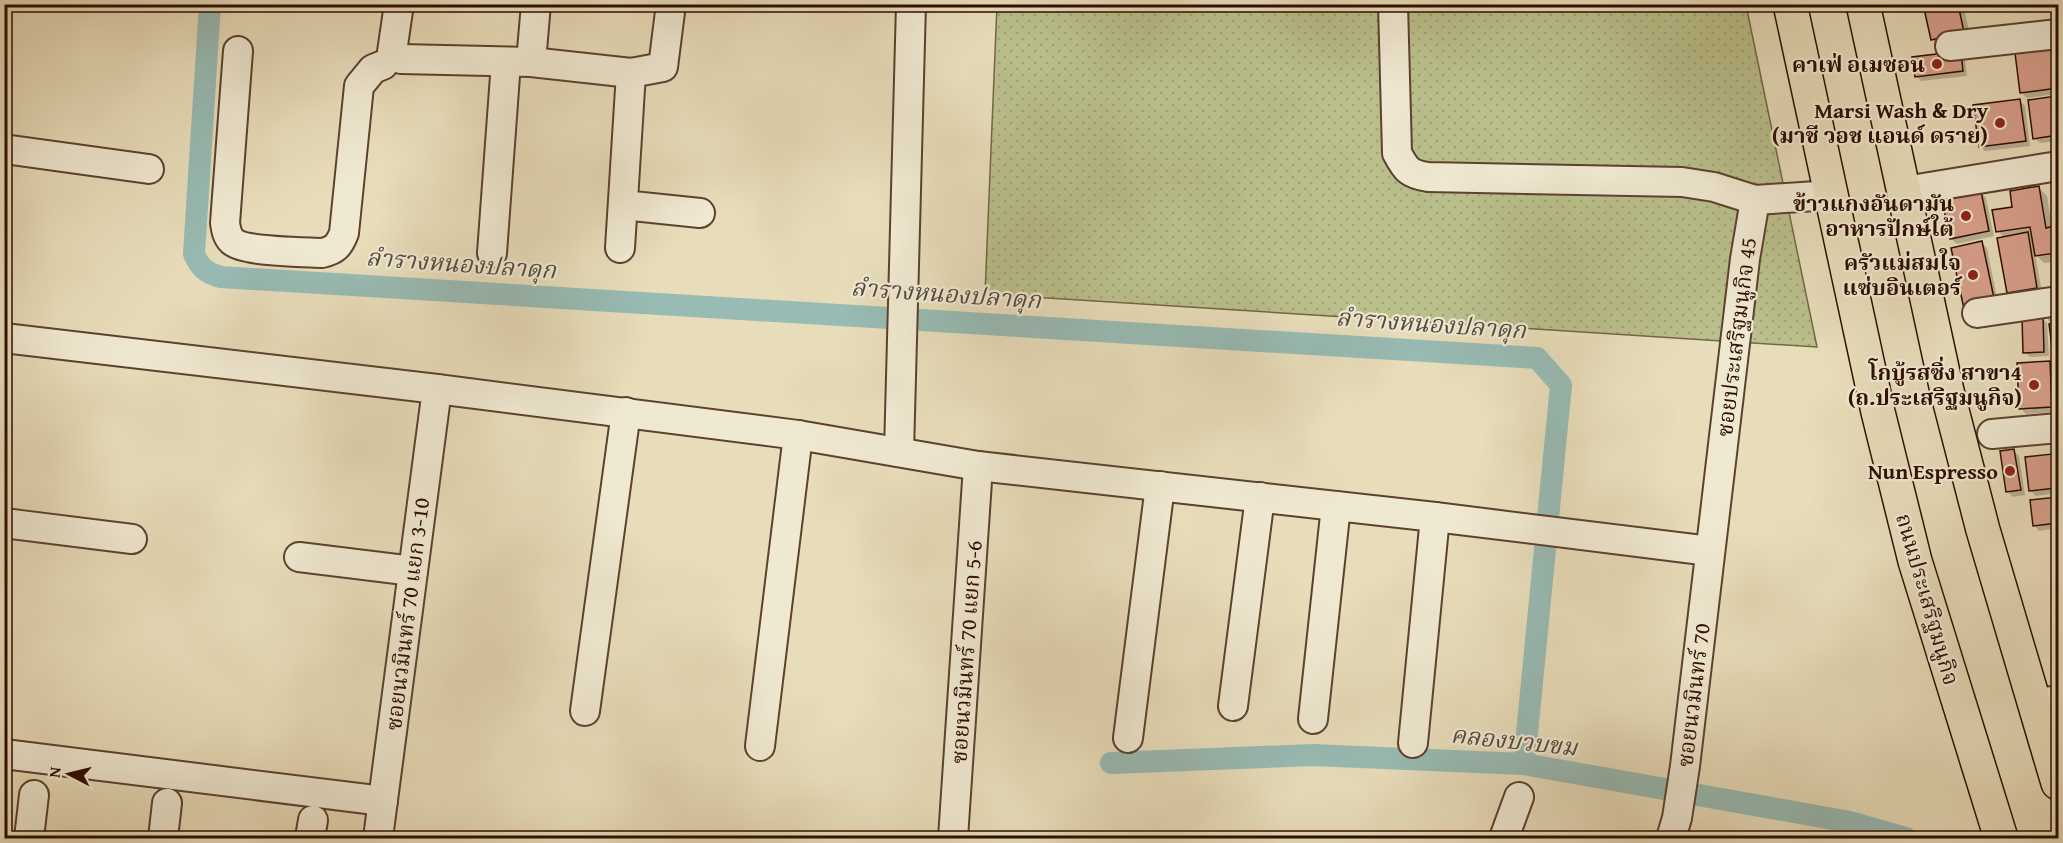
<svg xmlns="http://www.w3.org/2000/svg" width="2063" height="843" font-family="'Gentium Book Plus','Noto Serif Thai',serif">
<defs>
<pattern id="grass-dots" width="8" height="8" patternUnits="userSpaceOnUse" patternTransform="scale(1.5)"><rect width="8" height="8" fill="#bac08c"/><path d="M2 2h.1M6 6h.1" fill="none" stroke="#a0a477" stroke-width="1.8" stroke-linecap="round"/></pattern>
</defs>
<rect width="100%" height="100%" fill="#e8ddba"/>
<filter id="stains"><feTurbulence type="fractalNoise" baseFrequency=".00333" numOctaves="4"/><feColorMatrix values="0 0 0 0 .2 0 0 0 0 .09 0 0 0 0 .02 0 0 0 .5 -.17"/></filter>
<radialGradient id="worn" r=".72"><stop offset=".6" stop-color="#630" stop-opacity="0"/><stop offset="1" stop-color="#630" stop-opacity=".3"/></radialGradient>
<polygon fill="url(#grass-dots)" stroke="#746646" stroke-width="1.5" points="997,5 1746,5 1817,347 985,294"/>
<g fill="#0003">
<polygon points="1924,4 1963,4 1971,40 1940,47 1932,39"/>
<polygon points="2005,4 2035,4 2035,8 2010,12"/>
<polygon points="2016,46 2058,46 2058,94 2027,98 2022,93"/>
<polygon points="1965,58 1967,76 1921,81 1916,76 1914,59"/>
<polygon points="2055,98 2058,101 2058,141 2040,143 2034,138"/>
<polygon points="2020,101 2025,106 2030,146 1985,151 1980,146"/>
<polygon points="2039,188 2047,196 2052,228 2058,227 2058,264 2058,261 2044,263 2035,254 2042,293 2013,298 2008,293 2004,238 1998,231 2014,208"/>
<polygon points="1981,193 1986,198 1994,236 1957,244 1951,239"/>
<polygon points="1982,243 1987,248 1999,308 1953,249"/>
<polygon points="2058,309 2058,357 2055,354 2053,325 2048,320 2047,311"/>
<polygon points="2042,318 2047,323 2049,356 2030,357 2025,352"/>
<polygon points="2056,361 2058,361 2058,405 2056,405 2057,412 2026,414 2021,409 2049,362 2056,370"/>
<polygon points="2014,451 2019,456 2025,495 2013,497 2008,492"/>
<polygon points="2052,456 2057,461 2058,493 2036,496 2031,491"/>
<polygon points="2058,499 2058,528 2039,531 2034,525 2032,502"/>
</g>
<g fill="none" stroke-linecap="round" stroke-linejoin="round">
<g stroke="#98bbb4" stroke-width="22">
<path d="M210 4 194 254C200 268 206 273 221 277L1537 358 1561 385 1524 764"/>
<polyline points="1111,763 1313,755 1524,764 1850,822 1906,838"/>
</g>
</g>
<g fill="#d99f8c" stroke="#2d0d01" stroke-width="1.5">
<polygon points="1923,4 1958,4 1964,32 1931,40"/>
<polygon points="2055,40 2058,88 2020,93 2014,45"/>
<polygon points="1961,51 1963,71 1915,77 1912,57"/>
<polygon points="2056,96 2058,135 2033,139 2028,100"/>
<polygon points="2020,99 2026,141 1979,147 1973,105"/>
<polygon points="2039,186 2046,228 2058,225 2058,273 2055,253 2035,256 2030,227 1996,232 1992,210 2012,207 2010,191"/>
<polygon points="1981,191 1989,231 1950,239 1942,200"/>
<polygon points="2028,232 2037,288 2007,293 1997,238"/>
<polygon points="1982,241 1995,303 1964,309 1951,248"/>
<polygon points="2043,316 2044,352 2023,353 2022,317"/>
<polygon points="2058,323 2058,354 2053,354 2049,324"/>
<polygon points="2058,359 2058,418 2054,360"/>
<polygon points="2050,361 2052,407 2019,409 2017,363"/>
<polygon points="2014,449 2021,490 2006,492 2000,451"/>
<polygon points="2052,454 2056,488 2029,491 2025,457"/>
<polygon points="2058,497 2058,523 2033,526 2030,500"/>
</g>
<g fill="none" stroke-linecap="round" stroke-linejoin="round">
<g stroke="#5c412f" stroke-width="32">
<g id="minor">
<path d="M1393 4 1397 153C1406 170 1409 174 1428 177L1682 182 1714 187 1755 200 1832 195"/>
<polyline points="1950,46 2058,34"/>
<path d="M238 51 225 223C226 230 227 236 232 241 244 252 304 252 322 253 335 250 339 246 344 233L359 86 373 69 383 65"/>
<polyline points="392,52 399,4"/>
<polyline points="401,59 531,62 631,73 663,67 671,4"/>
<polyline points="531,62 536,4"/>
<polyline points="4,149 149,169"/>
<polyline points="1905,191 2058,166"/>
<polyline points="623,205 700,213"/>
<polyline points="620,248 631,73"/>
<polyline points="492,253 506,62"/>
<polyline points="1977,313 2058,301"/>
<polyline points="4,338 437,389 798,435 978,466 1435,517 1710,551"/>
<polyline points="1992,434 2058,428"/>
<polyline points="899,452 911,4"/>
<polyline points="4,523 132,539"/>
<polyline points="299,557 413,571"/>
<polyline points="2033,702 2058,701"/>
<polyline points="1233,706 1260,497"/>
<polyline points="585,711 626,412"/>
<polyline points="1313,719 1336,506"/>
<polyline points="1128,738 1160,486"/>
<polyline points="1413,743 1435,517"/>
<polyline points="760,746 798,435"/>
<polyline points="4,754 383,801"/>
<polyline points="29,838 34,795"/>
<polyline points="163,838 167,803"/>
<polyline points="310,838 313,820"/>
<polyline points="378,838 437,389"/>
<polyline points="953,838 978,466"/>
<polyline points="1504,838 1519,797"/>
<polyline points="1671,838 1677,818 1685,766 1745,259 1755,200"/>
</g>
</g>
<g stroke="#2d0d01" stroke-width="36">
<g id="major">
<polyline points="1790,4 1878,412 1915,561 2001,838"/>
<polyline points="1863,4 1947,391 1983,530 2058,783"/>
</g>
</g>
<use href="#minor" stroke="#f0e9d2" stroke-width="28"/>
<use href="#major" stroke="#e8ddba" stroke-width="33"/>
</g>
<g fill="#8f2418" stroke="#f0e9d2" stroke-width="2">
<circle cx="1937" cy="64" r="6"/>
<circle cx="2000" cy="123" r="6"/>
<circle cx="1966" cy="216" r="6"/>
<circle cx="1973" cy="275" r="6"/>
<circle cx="2034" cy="385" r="6"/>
<circle cx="2010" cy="471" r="6"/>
</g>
<g text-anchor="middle" stroke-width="4.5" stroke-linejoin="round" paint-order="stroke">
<g font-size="22" font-weight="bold" fill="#2d0d01" stroke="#f0e9d2" text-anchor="end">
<text x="1925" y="72">คาเฟ่ อเมซอน</text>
<text x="1988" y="118">Marsi Wash &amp; Dry<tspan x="1988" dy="25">(มาชี วอช แอนด์ ดราย)</tspan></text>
<text x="1954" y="211">ข้าวแกงอันดามัน<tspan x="1954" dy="25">อาหารปักษ์ใต้</tspan></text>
<text x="1961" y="270">ครัวแม่สมใจ<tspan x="1961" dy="25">แซ่บอินเตอร์</tspan></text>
<text x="2022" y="380">โกบู้รสซิ่ง สาขา4<tspan x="2022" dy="25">(ถ.ประเสริฐมนูกิจ)</tspan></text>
<text x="1998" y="479">Nun Espresso</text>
</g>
<g font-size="22" fill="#2d0d01" stroke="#f0e9d2">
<text transform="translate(1736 337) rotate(-83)" y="8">ซอยประเสริฐมนูกิจ 45</text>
<text transform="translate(1928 599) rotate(74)" y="8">ถนนประเสริฐมนูกิจ</text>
<text transform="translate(407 614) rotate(-83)" y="8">ซอยนวมินทร์ 70 แยก 3-10</text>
<text transform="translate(966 652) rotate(-86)" y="8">ซอยนวมินทร์ 70 แยก 5-6</text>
<text transform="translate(1693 695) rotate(-83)" y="8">ซอยนวมินทร์ 70</text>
</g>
<g font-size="24" font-style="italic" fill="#524a40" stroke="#f0e9d2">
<text transform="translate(461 264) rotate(4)" y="8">ลำรางหนองปลาดุก</text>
<text transform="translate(946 294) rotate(4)" y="8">ลำรางหนองปลาดุก</text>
<text transform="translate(1431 324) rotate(4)" y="8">ลำรางหนองปลาดุก</text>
<text transform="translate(1514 741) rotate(6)" y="8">คลองบวบขม</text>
</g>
</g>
<rect width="2063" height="843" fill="none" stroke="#e8ddba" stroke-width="24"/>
<rect x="6" y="6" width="2051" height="831" fill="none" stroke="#2d0d01" stroke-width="3"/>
<rect x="12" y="12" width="2039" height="819" fill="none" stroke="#2d0d01" stroke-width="1.5"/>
<g transform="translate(69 774) rotate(277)" stroke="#f0e9d2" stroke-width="4.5" paint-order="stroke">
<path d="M0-4.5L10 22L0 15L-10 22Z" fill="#2d0d01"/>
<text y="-9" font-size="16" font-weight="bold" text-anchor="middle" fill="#2d0d01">N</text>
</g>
<rect width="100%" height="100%" filter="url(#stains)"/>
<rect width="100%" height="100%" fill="url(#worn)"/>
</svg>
